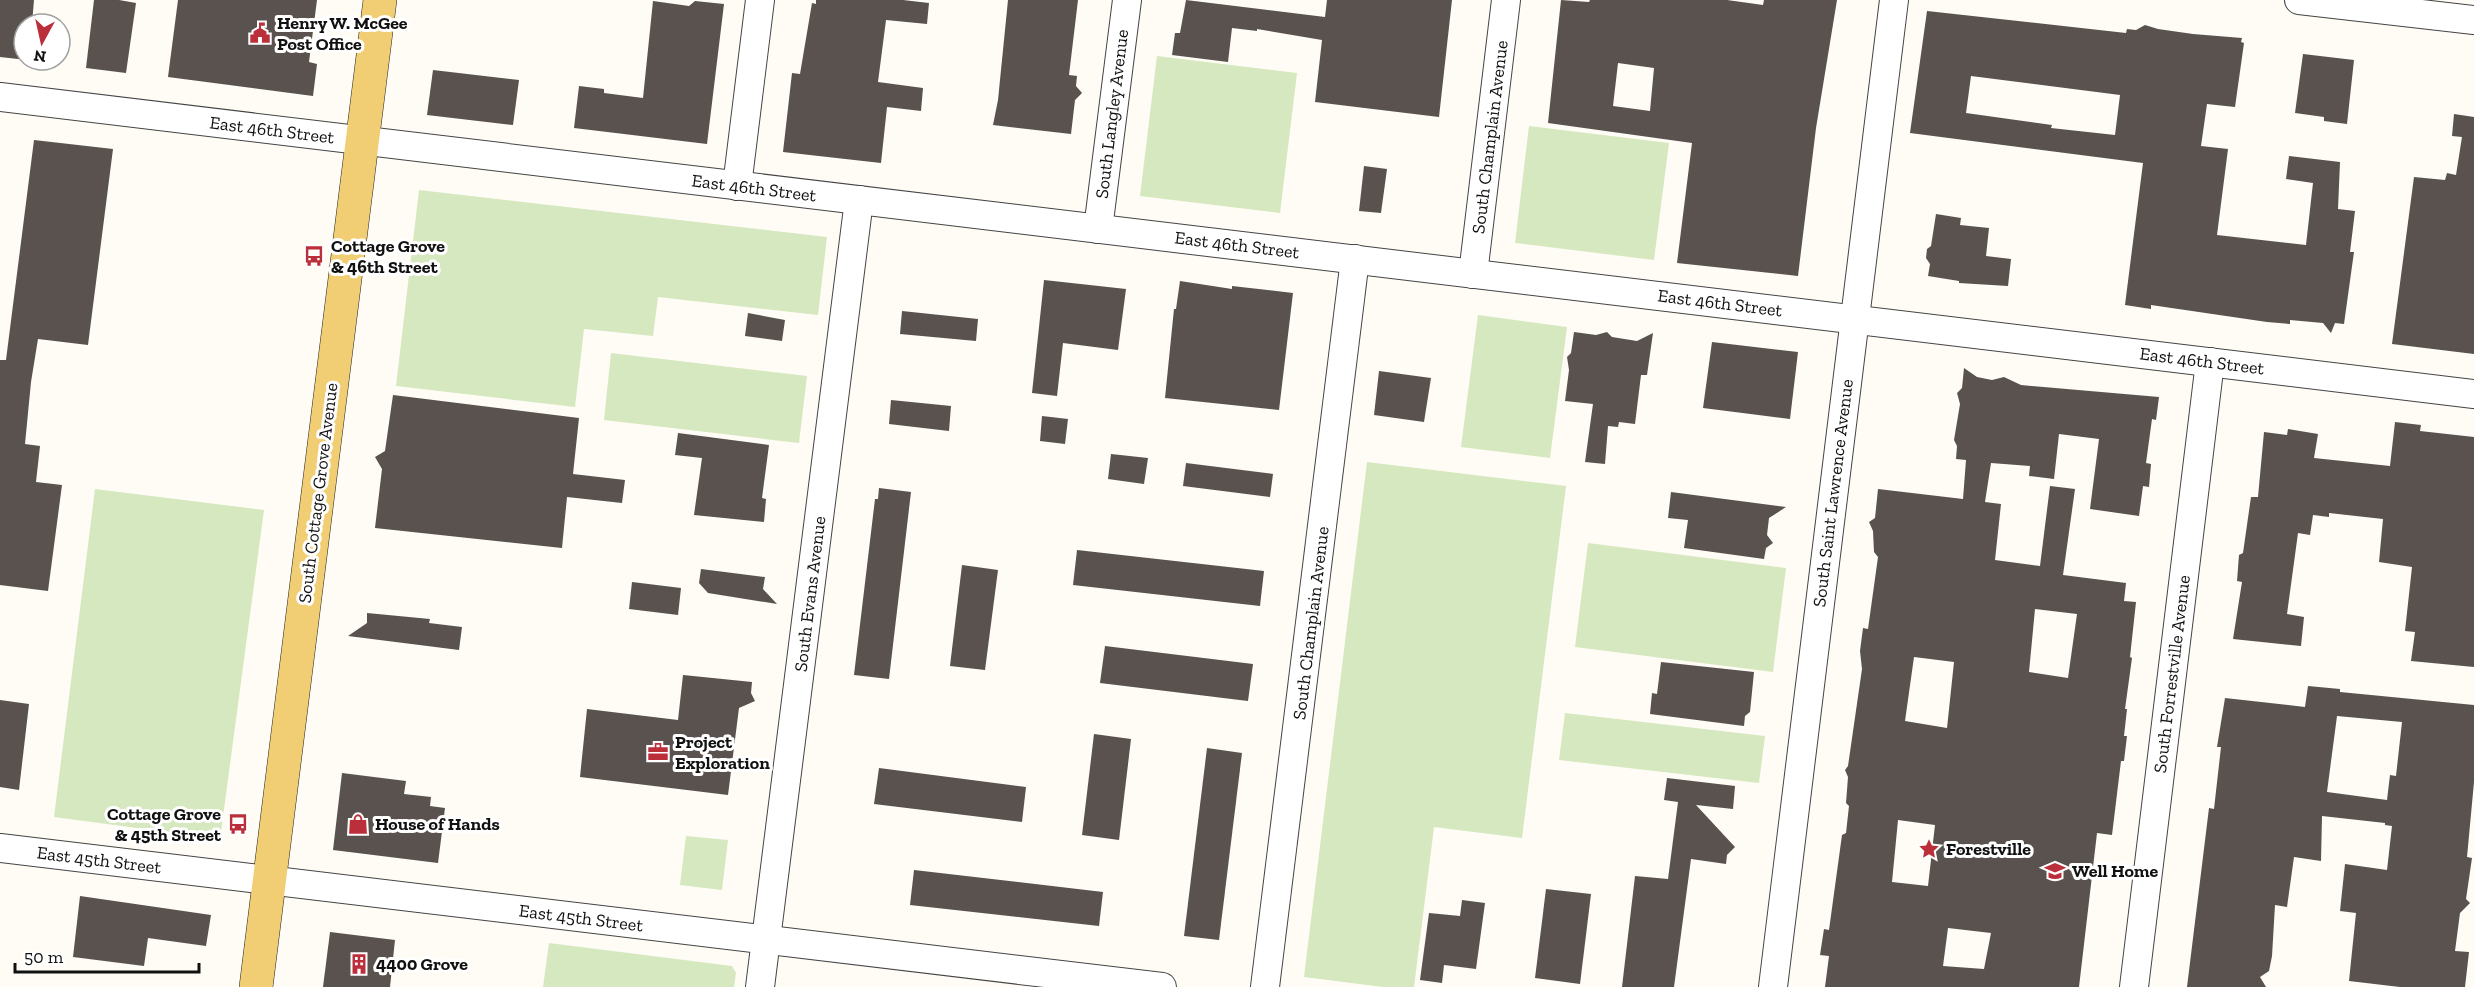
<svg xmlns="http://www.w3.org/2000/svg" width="2474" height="987" font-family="'Zilla Slab',serif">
<rect width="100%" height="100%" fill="#fefcf5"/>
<g fill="#d6e8bf">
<polygon points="1157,56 1297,73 1280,213 1140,196"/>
<polygon points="1529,126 1669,143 1654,260 1515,243"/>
<polygon points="419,190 827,237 818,315 658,297 653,336 584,329 575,407 396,386"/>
<polygon points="1478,315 1567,327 1550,458 1461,447"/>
<polygon points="611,353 807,376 799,443 604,420"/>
<polygon points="1367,462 1566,486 1522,838 1434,827 1414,987 1383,987 1304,977"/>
<polygon points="95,489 264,510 220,839 54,817"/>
<polygon points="1588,543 1786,568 1773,672 1575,647"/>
<polygon points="1565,713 1765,736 1759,783 1559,760"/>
<polygon points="686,836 728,840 722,890 680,885"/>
<polygon points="549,943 732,966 736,973 734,987 543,987"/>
</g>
<g fill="#59524e" fill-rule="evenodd">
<polygon points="0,0 34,0 32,24 24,24 24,60 27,60 0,57"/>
<polygon points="94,0 119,0 136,3 126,73 86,68"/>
<polygon points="178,0 317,0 309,62 317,64 313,96 168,77"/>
<polygon points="816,0 903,0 929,3 927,24 886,20 878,82 923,88 921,111 887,107 881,163 783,152 792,73 800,74 812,3 816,4"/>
<polygon points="1008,0 1078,0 1069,75 1077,76 1076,86 1082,93 1075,100 1071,134 993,125 998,100"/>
<polygon points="1186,0 1325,17 1327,0 1452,0 1439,117 1315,102 1322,40 1257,29 1257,31 1232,28 1228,62 1172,55 1175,33 1180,33"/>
<path d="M1561 0 1589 2 1590 0H1727L1763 5 1764 0H1837L1816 128 1798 276 1677 263 1692 143 1548 123ZM1618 63 1654 68 1650 111 1613 106Z"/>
<polygon points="653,1 689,6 695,1 724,4 707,144 574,128 579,86 604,89 604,93 643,98"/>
<path d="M1927 11 2126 33 2127 29 2136 30 2145 25 2158 29 2193 34 2242 38 2241 42 2244 43 2235 107 2207 104 2201 146 2228 149 2217 235 2306 245 2313 183 2286 179 2289 156 2340 162 2338 209 2355 211 2350 252H2354L2344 324 2335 323 2331 333 2323 323 2290 320V324L2267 322 2151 305V309L2125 305 2143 163 1910 133ZM1971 76 2120 95 2115 135 2051 128 2052 125 1966 113Z"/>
<polygon points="2303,54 2354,60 2347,124 2324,121 2324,117 2295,113"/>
<polygon points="433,70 519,80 513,125 427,115"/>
<polygon points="2454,114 2474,117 2474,354 2392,344 2414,177 2445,180 2447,173 2456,175 2462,137 2452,136"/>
<polygon points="34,140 113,149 88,345 38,339 31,382 25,444 40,446 36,482 62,485 48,591 0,585 0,360 6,360"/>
<polygon points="1364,166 1387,169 1381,213 1359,211"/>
<polygon points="1936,214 1961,218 1960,225 1989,228 1986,256 2011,259 2008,286 1959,283 1959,281 1928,276 1930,264 1926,258 1927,249 1931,246"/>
<polygon points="1044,280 1126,289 1118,350 1063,343 1057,396 1032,393"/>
<polygon points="1180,281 1232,289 1232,286 1293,293 1279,410 1165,398 1174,309 1176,309"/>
<polygon points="902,311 978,319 976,341 900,334"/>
<polygon points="748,313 785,320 782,341 745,336"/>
<polygon points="1574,332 1596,335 1607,332 1612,337 1637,341 1653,333 1647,375 1641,375 1635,424 1619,422 1618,427 1608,426 1605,464 1585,462 1593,404 1565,401 1569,370 1567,357 1571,353"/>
<polygon points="1712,342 1798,352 1790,419 1703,408"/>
<path d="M1964 368 1977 377 1992 380 2004 377 2021 385 2159 397 2156 420 2152 419 2146 463 2151 464 2149 487 2143 486 2139 516 2090 509 2099 439 2059 434 2054 479 2029 476 2030 466 1991 463 1985 502 2001 504 1995 560 2040 566 2050 486 2075 489 2063 575 2126 583 2124 601 2136 602 2130 657 2132 658 2125 709H2127L2124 736H2127L2124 761H2121L2112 835 2097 833 2079 987H1825L1829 956 1820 955 1824 929 1829 930 1842 835 1846 833 1849 806 1846 803 1848 777 1845 770 1848 766 1862 669 1860 651 1863 628 1868 629 1878 557 1874 552 1873 531 1869 522 1875 518 1878 489 1963 499 1966 460 1956 459 1957 446 1954 440 1960 404 1957 393 1962 388ZM2035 609 2077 614 2068 678 2029 672ZM1914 657 1954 662 1947 728 1905 721ZM1898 820 1935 825 1928 886 1892 882ZM1948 928 1991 933 1984 969 1943 966Z"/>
<polygon points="1379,371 1431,378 1424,422 1374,415"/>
<polygon points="393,395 579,418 573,474 625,480 622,503 567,497 562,548 375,528 382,469 375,457 385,451"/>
<polygon points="891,400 951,406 949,431 889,424"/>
<polygon points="1042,416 1068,419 1065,444 1040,441"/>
<polygon points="2395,422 2421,425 2420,431 2474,437 2474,667 2411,661 2415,632 2405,631 2412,567 2379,562 2383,519 2329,513 2329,517 2313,515 2310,535 2298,533 2287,614 2304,617 2301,646 2233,639 2242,582 2237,581 2239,555 2243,553 2251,497 2258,497 2264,432 2287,435 2288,429 2318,434 2314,458 2390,466"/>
<polygon points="678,433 769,445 762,498 766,499 764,522 694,515 702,458 675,455"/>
<polygon points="1111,454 1148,458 1144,484 1108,479"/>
<polygon points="1186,463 1273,474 1270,497 1183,486"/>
<polygon points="879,488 911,492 889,679 854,675 875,499 878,499"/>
<polygon points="1671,492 1786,507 1769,518 1767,535 1773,543 1766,548 1764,559 1684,548 1688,520 1668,518"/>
<polygon points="1077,550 1264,571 1260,606 1073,585"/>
<polygon points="962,565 998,570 985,670 950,666"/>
<polygon points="701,569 765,577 763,589 777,604 708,593 699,583"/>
<polygon points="632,582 681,588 678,615 629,609"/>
<polygon points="367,613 430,619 429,623 462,627 459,650 348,636 367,623"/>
<polygon points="1105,646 1253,664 1248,701 1100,683"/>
<polygon points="1661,662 1754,672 1750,712 1745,716 1744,726 1650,714 1652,693 1657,694"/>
<polygon points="683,675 752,682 751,693 755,701 739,708 728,795 580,777 587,709 678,720"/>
<path d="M2308 686 2340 689V692L2474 705V782L2467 857 2472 858 2466 899 2470 903 2460 913 2455 951 2469 952 2465 987H2400L2349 981 2356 913 2340 911 2345 864 2387 870 2392 826 2385 825V823L2322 816 2321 861 2294 857 2287 907 2275 905 2272 956 2269 971 2260 977 2266 987H2187L2209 808 2214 809 2221 747H2217L2225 698 2305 707ZM2337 716 2402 722 2396 776 2390 775 2387 800 2327 792Z"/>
<polygon points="0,700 29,704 19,790 0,787"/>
<polygon points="1094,734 1131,739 1119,840 1082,835"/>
<polygon points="1207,748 1242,753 1219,940 1184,936"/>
<polygon points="879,768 1026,787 1022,822 874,804"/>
<polygon points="342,773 406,781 404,794 431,797 430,806 445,808 438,863 333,850"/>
<polygon points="1667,778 1735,786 1733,809 1696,805 1735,847 1727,855 1726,864 1691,859 1674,987 1622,987 1635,876 1668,879 1678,802 1664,800"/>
<polygon points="914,870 1103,892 1099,926 910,905"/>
<polygon points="1546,889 1591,894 1580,984 1535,978"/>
<polygon points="80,896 211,915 206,946 148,938 144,966 73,957"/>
<polygon points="1462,900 1485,903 1476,969 1444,965 1442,983 1420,980 1429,913 1460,916"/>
<polygon points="330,932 395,940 390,987 323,987"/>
</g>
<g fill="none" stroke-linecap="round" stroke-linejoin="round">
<g stroke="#444" stroke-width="30">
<g id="minor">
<polyline points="2299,0 2474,20"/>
<polyline points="0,97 2474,394"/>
<polyline points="737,186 760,0"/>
<polyline points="1098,229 1127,0"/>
<polyline points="1473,274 1506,0"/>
<polyline points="0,848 1162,987"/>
<polyline points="760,987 859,200"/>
<polyline points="1265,987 1355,259"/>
<polyline points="1773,987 1894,0"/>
<polyline points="2134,987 2210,362"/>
</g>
</g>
<g stroke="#222" stroke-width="34">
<polyline id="major" points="256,987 380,0"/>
</g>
<use href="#minor" stroke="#fff" stroke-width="28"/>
<use href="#major" stroke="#f1cd73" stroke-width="33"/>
</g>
<defs>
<g id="civic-bare" transform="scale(1.62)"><path d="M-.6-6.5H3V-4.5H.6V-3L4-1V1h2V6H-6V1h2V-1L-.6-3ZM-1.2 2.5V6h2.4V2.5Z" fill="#bb2f3b" stroke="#fff" stroke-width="2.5" paint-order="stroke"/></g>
<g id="bus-bare" transform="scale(1.62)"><path d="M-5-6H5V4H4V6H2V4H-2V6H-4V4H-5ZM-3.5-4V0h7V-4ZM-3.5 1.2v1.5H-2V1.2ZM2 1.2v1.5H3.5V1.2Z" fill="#bb2f3b" stroke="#fff" stroke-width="2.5" paint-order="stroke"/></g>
<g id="office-bare" transform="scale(1.62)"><path d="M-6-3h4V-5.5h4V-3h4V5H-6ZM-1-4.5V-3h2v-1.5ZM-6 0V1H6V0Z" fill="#bb2f3b" stroke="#fff" stroke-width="2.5" paint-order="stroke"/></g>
<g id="shop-bare" transform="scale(1.62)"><path d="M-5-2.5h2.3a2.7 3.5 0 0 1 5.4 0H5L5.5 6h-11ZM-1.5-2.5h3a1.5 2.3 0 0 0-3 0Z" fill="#bb2f3b" stroke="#fff" stroke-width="2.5" paint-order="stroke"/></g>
<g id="sight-bare" transform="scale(1.62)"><path d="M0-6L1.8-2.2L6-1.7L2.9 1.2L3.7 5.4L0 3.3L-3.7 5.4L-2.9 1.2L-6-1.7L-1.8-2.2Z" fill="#bb2f3b" stroke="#fff" stroke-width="2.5" paint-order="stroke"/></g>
<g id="school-bare" transform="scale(1.62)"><path d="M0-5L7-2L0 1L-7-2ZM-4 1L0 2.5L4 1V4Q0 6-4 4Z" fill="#bb2f3b" stroke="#fff" stroke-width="2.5" paint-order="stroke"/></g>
<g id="building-bare" transform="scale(1.62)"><path d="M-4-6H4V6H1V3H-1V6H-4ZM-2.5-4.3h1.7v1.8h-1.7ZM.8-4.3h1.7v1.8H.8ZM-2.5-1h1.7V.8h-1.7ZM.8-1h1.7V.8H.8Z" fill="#bb2f3b" stroke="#fff" stroke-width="2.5" paint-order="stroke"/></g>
</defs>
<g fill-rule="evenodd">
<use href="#civic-bare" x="260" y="33"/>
<use href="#bus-bare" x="314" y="256"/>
<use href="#office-bare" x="658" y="752"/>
<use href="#bus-bare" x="238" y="824"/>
<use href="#shop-bare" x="358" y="824"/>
<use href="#sight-bare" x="1929" y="849"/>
<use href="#school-bare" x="2055" y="871"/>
<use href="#building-bare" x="359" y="964"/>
</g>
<g text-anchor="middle" stroke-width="6" stroke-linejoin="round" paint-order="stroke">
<g font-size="18" font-weight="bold" fill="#111" stroke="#fff" text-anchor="start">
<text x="277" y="29">Henry W. McGee<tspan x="277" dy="21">Post Office</tspan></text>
<text x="331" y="252">Cottage Grove<tspan x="331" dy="21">&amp; 46th Street</tspan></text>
<text x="675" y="748">Project<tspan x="675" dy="21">Exploration</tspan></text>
<text x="221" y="820" text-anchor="end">Cottage Grove<tspan x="221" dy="21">&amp; 45th Street</tspan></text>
<text x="375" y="830">House of Hands</text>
<text x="1946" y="855">Forestville</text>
<text x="2072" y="877">Well Home</text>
<text x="376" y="970">4400 Grove</text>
</g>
<g font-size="18" fill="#111" stroke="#fff">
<text transform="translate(1112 114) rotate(-83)" y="6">South Langley Avenue</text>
<text transform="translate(272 130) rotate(7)" y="6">East 46th Street</text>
<text transform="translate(1490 137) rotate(-83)" y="6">South Champlain Avenue</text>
<text transform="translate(754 188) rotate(7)" y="6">East 46th Street</text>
<text transform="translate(1237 245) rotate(7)" y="6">East 46th Street</text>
<text transform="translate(1720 303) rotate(7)" y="6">East 46th Street</text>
<text transform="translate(2202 361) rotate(7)" y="6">East 46th Street</text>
<text transform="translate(318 493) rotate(-83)" y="6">South Cottage Grove Avenue</text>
<text transform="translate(1833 493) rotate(-83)" y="6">South Saint Lawrence Avenue</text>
<text transform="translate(810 594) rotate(-83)" y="6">South Evans Avenue</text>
<text transform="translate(1311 623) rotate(-83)" y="6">South Champlain Avenue</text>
<text transform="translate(2172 674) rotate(-83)" y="6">South Forrestville Avenue</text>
<text transform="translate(99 860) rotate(7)" y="6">East 45th Street</text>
<text transform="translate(581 918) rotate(7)" y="6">East 45th Street</text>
</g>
</g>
<g transform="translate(42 42) rotate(188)"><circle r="28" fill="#ffffff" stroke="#a0a0a0" stroke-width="1.5"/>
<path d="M0-4.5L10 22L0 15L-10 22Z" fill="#bb2f3b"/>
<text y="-9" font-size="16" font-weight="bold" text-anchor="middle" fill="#111111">N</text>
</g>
<path d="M15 963v9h184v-9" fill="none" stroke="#111111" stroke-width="3"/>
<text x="24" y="963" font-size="18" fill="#111111" stroke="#ffffff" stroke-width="4.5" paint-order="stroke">50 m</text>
</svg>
